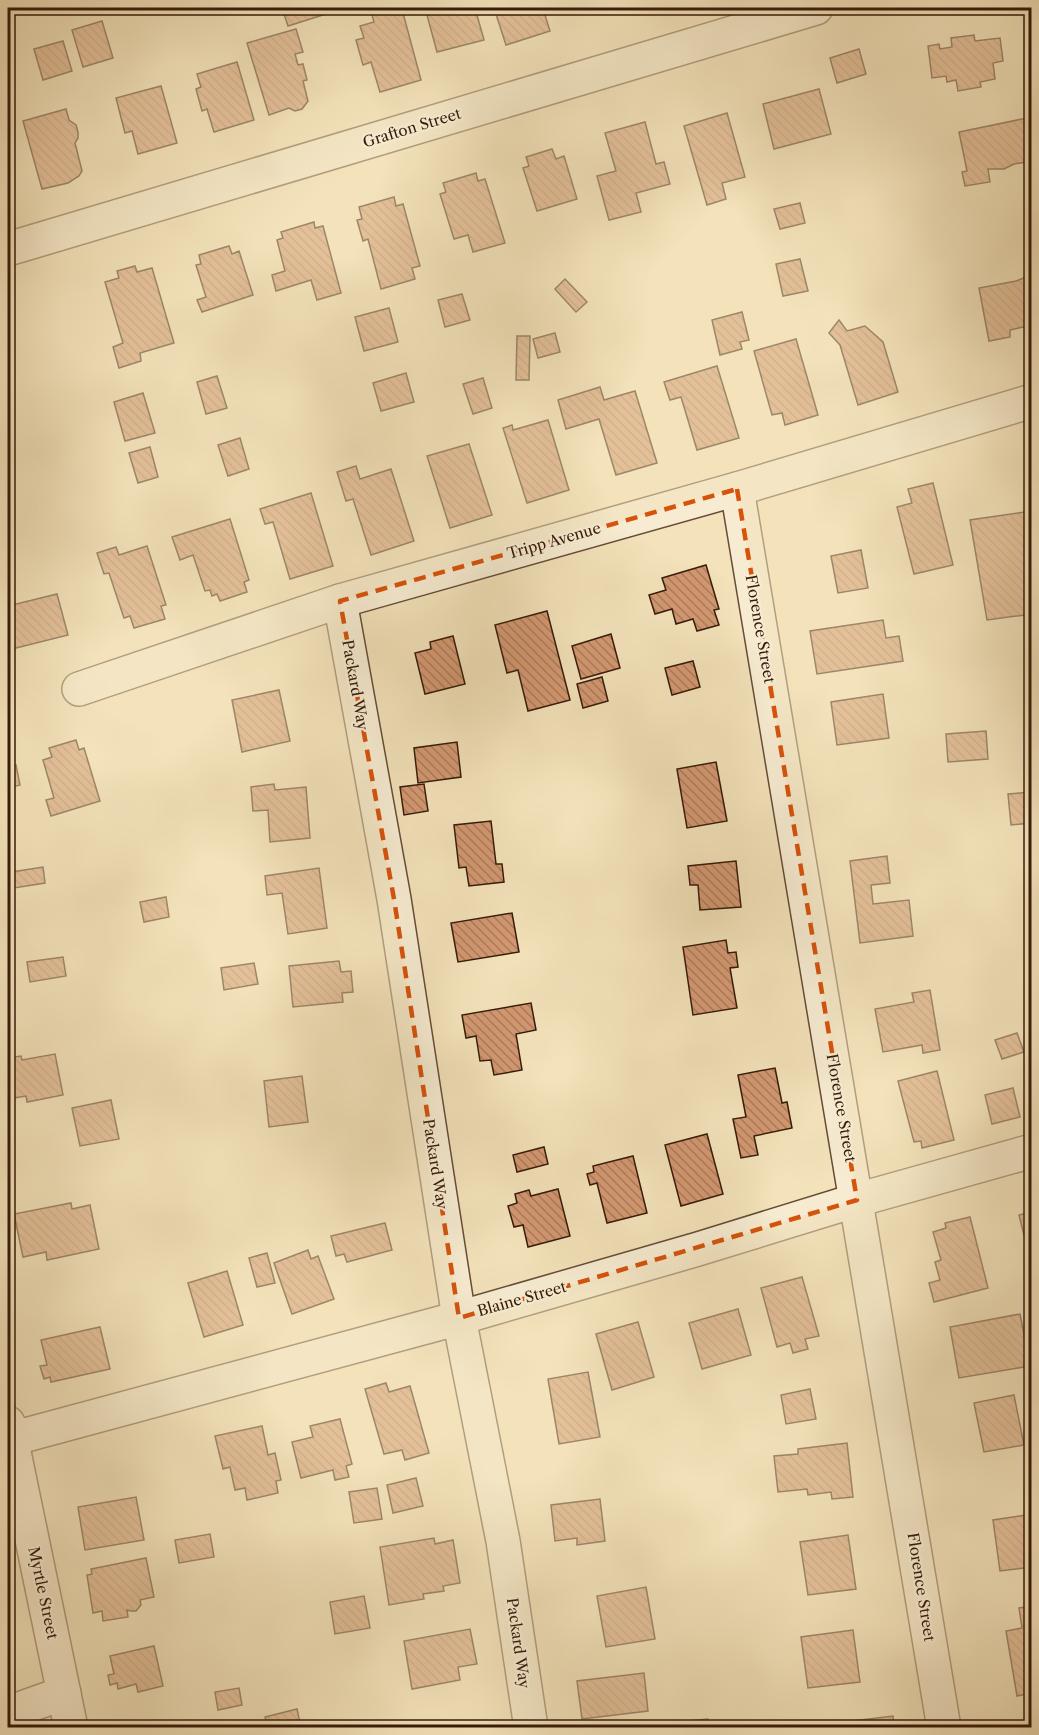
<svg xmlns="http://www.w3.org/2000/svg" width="1039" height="1735" font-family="'Libre Caslon Text',serif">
<defs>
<pattern id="building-back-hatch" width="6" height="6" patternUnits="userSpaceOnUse" patternTransform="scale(1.5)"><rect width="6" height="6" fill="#d39871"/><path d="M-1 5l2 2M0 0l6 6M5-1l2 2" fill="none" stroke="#ac7b5b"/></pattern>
</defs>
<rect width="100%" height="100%" fill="#f3e2ba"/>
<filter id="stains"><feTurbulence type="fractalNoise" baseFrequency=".00333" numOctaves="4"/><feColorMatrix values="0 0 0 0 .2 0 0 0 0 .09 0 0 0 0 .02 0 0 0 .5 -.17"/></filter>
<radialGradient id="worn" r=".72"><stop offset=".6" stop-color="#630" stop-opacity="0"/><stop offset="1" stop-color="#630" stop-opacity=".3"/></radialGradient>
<g fill="url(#building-back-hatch)" stroke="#361a0a" stroke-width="1.5">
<polygon points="282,8 345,8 288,26"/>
<polygon points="370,8 395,8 397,15 403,13 421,80 380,92 371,62 363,65 356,40 364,38 360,26 374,22"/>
<polygon points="455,8 475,8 484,40 437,52 427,15"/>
<polygon points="494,8 552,8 553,9 544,12 550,31 506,45"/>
<polygon points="102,21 113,58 83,67 72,30"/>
<polygon points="296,29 303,52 295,54 298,65 303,64 307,80 303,81 308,101 302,109 295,111 289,108 269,115 247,43"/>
<polygon points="974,35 975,41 1000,38 1003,61 993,63 995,79 980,82 981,87 958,91 956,80 947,82 946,76 932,78 928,46 939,44 940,49 952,47 951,38"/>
<polygon points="63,41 72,71 43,80 34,49"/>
<polygon points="859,49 866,74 837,83 830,58"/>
<polygon points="237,62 254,120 214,132 207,109 202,111 196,89 201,87 197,74"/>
<polygon points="161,86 177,143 138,154 132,131 125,133 116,98"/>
<polygon points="819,89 831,134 774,149 763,104"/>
<polygon points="66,109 69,120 76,125 78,132 78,138 75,143 82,171 79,176 68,183 42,189 23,121"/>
<polygon points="727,113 745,177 722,183 726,199 707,205 684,126"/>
<polygon points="1032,117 1032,161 1014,164 1004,169 988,169 990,182 965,186 962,172 967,171 959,132"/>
<polygon points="645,122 656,164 664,162 670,184 636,193 641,212 609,220 597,176 616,171 605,133"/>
<polygon points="552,149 556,159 564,156 577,199 537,211 523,168 529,166 526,157"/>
<polygon points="476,173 478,181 485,179 505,243 473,252 468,235 454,239 440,194 446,192 443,183"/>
<polygon points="394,197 396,206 403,204 420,266 412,268 415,279 381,289 368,239 363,241 357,220 362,219 359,207"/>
<polygon points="800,203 805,223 780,229 774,209"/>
<polygon points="314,222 315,228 323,226 341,293 317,300 311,280 276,291 272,275 285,271 277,240 283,238 281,232"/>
<polygon points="229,246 232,254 239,251 253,295 202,312 197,300 206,297 196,265 201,264 199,255"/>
<polygon points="800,259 808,291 783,296 776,264"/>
<polygon points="135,266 137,272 152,268 174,343 140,353 141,361 119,368 113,347 123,343 105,282 119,278 117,271"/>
<polygon points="1026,277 1032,277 1032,329 1023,327 1010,330 1010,337 989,341 979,288 1016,281"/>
<polygon points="565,279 587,302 576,312 555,289"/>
<polygon points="462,294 470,320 445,327 438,300"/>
<polygon points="389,308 398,342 364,351 355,317"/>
<polygon points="742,312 749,340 740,342 742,349 720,355 712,320"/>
<polygon points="839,320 847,331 865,326 883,342 898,392 858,405 840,345 829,333"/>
<polygon points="555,333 560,352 538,358 533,339"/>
<polygon points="517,336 530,336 529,380 516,380"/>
<polygon points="796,339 818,415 785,425 782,413 772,415 754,351"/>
<polygon points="717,366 739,438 697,450 681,397 670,400 664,382"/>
<polygon points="406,373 414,402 381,411 373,383"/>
<polygon points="217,376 227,408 206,414 197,382"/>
<polygon points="483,378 492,408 473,414 463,384"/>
<polygon points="600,387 604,400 635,391 657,463 616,475 599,419 566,429 558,400"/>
<polygon points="143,393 155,433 125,441 114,402"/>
<polygon points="548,420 569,490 527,503 503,428 512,425 513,430"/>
<polygon points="240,438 249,469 228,476 218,445"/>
<polygon points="469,444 492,515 450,528 427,456"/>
<polygon points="150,447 158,477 138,483 129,453"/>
<polygon points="356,466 360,479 391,469 414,541 371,555 353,499 346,501 337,472"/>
<polygon points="933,483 953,565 914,574 897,507 912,503 908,489"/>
<polygon points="311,493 333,566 290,579 273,522 265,524 260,509"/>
<polygon points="1032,511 1032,614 987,620 970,520"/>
<polygon points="230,519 249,580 244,582 247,592 220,601 217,594 212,596 210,590 205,591 193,555 180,560 172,537"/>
<polygon points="147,546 166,605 161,606 165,619 134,628 130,616 124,618 109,573 104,574 97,553 116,547 119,555"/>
<polygon points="861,550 868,588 838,593 831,556"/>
<polygon points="706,565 719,609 714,610 719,625 697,631 693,619 676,624 672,609 655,614 649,595 666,590 662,578"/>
<polygon points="57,594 68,635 8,650 8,606"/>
<polygon points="547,611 570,700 528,711 518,670 507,673 495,625"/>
<polygon points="883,620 886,638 899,636 903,661 817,674 810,631"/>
<polygon points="611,634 620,668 581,679 572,646"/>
<polygon points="453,636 465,684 425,694 415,653 431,649 430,642"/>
<polygon points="693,661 700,687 672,695 665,668"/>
<polygon points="602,677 608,701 583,708 577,684"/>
<polygon points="279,690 290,741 242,752 232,700"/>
<polygon points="883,694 889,738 837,745 831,702"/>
<polygon points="986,731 988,759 948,762 946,734"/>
<polygon points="76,740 79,750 84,748 100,801 51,816 46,800 54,798 43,760 52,757 49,748"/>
<polygon points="457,742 461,777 418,783 414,748"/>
<polygon points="716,762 727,821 687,828 677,769"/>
<polygon points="16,765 20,785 8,788 8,767"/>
<polygon points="274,784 275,790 306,787 310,838 270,842 268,810 253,811 251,787"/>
<polygon points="424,784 428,811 404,815 400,787"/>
<polygon points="1032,792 1032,823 1011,825 1008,794"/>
<polygon points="491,821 496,864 502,864 504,882 469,886 466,867 459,868 454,825"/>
<polygon points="887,856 890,883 871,885 873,904 909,900 913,936 860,943 850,861"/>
<polygon points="736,861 741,907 700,910 698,885 690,885 688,866"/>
<polygon points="43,867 45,883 14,888 12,872"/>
<polygon points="319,868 327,928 288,934 282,893 267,895 265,876"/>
<polygon points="1032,896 1032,929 1031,929 1027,897"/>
<polygon points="166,897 169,917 144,922 140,902"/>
<polygon points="512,913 519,952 458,962 451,923"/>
<polygon points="726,940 728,953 736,952 738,967 730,968 737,1008 693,1015 683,947"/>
<polygon points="63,957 66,976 30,982 27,962"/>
<polygon points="339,961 341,972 351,971 353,992 342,993 343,1002 293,1007 289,966"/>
<polygon points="254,963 258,984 224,990 221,968"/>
<polygon points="930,990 940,1050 923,1053 922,1045 883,1052 875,1009 914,1002 912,993"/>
<polygon points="531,1003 536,1030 516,1034 522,1070 494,1075 491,1060 480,1061 476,1036 466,1038 462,1015"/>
<polygon points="1017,1033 1024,1052 1002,1059 995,1040"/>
<polygon points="55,1054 63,1095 27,1102 26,1096 8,1099 8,1058 21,1056 22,1060"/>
<polygon points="775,1068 782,1103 787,1102 792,1128 754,1136 758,1155 741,1158 733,1119 746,1117 738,1075"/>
<polygon points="937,1071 954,1140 922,1148 921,1141 914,1142 898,1081"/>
<polygon points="302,1076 308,1122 269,1127 264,1081"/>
<polygon points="1013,1088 1020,1117 992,1124 985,1095"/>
<polygon points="111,1100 119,1139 80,1146 72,1108"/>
<polygon points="707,1134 723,1194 681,1206 665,1145"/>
<polygon points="544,1147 548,1164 517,1172 513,1155"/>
<polygon points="633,1156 647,1213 607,1223 597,1183 590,1185 587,1174 594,1172 593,1166"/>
<polygon points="558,1189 570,1236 528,1247 523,1225 514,1227 508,1206 517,1203 515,1194 529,1190 531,1196"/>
<polygon points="71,1203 72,1209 90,1205 99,1249 47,1260 46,1252 23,1257 14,1214"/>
<polygon points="1032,1212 1032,1250 1028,1251 1019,1215"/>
<polygon points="970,1217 988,1288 934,1302 929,1283 940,1280 935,1262 941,1260 933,1232 946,1228 945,1223"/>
<polygon points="385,1223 392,1250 347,1262 344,1254 336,1256 331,1236"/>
<polygon points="308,1250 311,1259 318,1256 334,1299 292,1314 274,1263"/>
<polygon points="267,1253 275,1283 257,1287 249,1258"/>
<polygon points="227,1271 243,1325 204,1337 188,1283"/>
<polygon points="802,1277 819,1336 805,1339 808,1349 793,1353 790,1343 777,1347 761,1288"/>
<polygon points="738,1309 751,1355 702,1369 689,1323"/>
<polygon points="1020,1314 1030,1366 959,1378 950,1327"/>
<polygon points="638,1322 654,1377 612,1390 596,1334"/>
<polygon points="100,1327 110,1369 51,1382 50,1377 44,1379 40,1366 47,1365 41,1340"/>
<polygon points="588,1372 600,1437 559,1444 548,1379"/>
<polygon points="386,1383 389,1392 410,1386 429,1453 405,1460 402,1450 384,1454 365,1389"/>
<polygon points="810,1389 816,1419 786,1424 781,1395"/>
<polygon points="1014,1395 1024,1445 984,1452 974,1403"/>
<polygon points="340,1419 352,1464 346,1466 349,1477 335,1480 333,1470 301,1478 292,1442 313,1437 310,1426"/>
<polygon points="262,1426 268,1455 275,1453 281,1480 276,1481 278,1493 247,1500 245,1488 235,1490 230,1467 223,1469 215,1436"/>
<polygon points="847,1443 853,1497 832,1499 831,1492 808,1495 807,1489 778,1492 774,1456 798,1454 798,1449"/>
<polygon points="416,1478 423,1506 393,1513 387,1485"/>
<polygon points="377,1488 382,1519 354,1523 349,1492"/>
<polygon points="136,1497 144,1540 85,1550 78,1507"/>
<polygon points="600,1499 605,1541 577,1545 577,1538 555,1541 551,1505"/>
<polygon points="1032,1514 1032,1567 1000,1571 993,1520"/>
<polygon points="210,1534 214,1557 179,1563 175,1540"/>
<polygon points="848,1535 856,1589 808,1595 800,1542"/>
<polygon points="434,1538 435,1544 453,1540 460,1583 443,1586 444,1591 423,1594 424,1599 389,1605 380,1547"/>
<polygon points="146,1558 154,1597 140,1600 141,1605 136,1611 131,1611 127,1610 128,1617 103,1621 102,1611 93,1613 87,1575 92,1574 91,1569"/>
<polygon points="646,1587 655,1639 606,1647 597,1596"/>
<polygon points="364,1596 370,1628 335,1634 330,1602"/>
<polygon points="1032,1606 1032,1693 1017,1696 1006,1631 1022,1628 1019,1608"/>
<polygon points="470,1629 477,1664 458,1667 460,1680 412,1689 404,1641"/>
<polygon points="853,1630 860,1682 808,1688 801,1637"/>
<polygon points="154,1646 163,1686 138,1692 136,1684 118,1689 117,1683 110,1685 108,1675 114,1674 110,1656"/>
<polygon points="644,1673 648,1711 582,1719 577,1681"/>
<polygon points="239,1688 242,1705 218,1710 215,1692"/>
<polygon points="297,1709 301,1728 268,1728 265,1717"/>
<polygon points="893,1716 894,1728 811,1728 811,1726"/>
<polygon points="708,1719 709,1728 678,1728 677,1722"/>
</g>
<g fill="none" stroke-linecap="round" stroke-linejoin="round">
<g stroke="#654c36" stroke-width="36">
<g id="minor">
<polyline points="8,249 816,8"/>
<polyline points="737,489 944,1728"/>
<polyline points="340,601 394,899 459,1318 503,1541 531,1728"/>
<polyline points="79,689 340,601 737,489 1032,401"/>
<polyline points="8,1423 71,1728"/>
<polyline points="11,1439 459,1318 698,1249 857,1200 1032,1151"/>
<polyline points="8,1713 64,1693"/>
</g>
</g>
<use href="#minor" stroke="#f7ecd2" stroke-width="33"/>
</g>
<path d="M0 0H1039V1735H0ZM737 489 857 1200 459 1318 394 899 340 601Z" fill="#f3e2ba" fill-opacity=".55" fill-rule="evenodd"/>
<path fill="none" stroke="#d6530c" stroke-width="4.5" stroke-dasharray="12 8" stroke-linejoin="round" d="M737 489 857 1200 459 1318 394 899 340 601Z"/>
<g text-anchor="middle" stroke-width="4.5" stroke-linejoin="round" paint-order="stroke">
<g font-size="15" fill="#361a0a" stroke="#f7ecd2">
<text transform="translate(412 128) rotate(-17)" y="5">Grafton Street</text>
<text transform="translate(554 541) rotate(-16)" y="5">Tripp Avenue</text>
<text transform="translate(760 629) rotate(80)" y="5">Florence Street</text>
<text transform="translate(355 685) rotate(80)" y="5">Packard Way</text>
<text transform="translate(841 1108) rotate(80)" y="5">Florence Street</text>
<text transform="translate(435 1164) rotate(81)" y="5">Packard Way</text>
<text transform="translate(522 1299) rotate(-16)" y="5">Blaine Street</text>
<text transform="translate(921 1587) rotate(81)" y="5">Florence Street</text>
<text transform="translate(43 1593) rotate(78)" y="5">Myrtle Street</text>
<text transform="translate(518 1643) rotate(82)" y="5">Packard Way</text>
</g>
</g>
<rect width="1039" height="1735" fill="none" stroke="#f3e2ba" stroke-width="30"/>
<rect x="9" y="9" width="1021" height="1717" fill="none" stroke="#361a0a" stroke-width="3"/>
<rect x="15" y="15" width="1009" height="1705" fill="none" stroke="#361a0a" stroke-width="1.5"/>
<rect width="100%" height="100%" filter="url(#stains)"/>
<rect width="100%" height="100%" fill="url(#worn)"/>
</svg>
